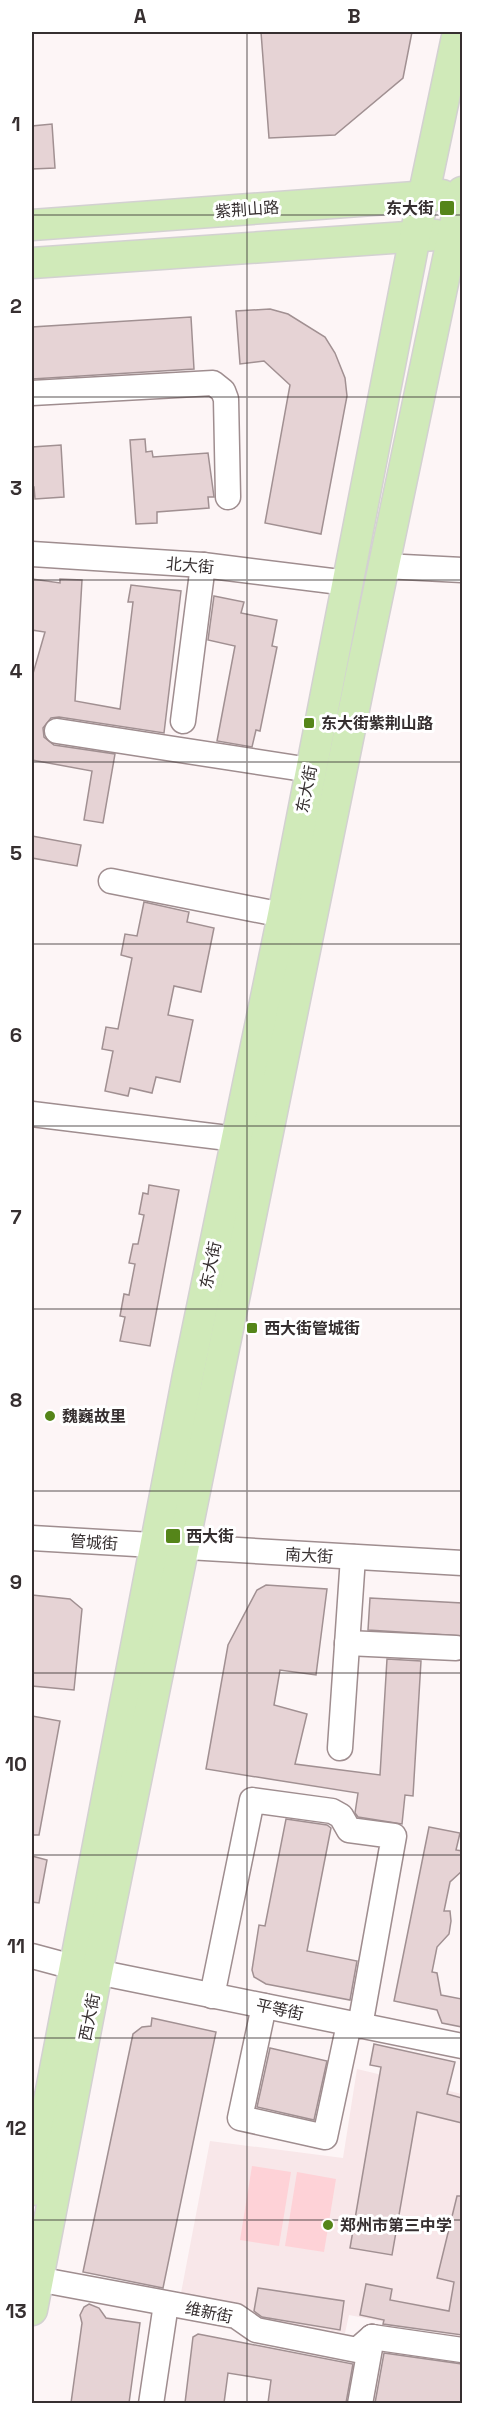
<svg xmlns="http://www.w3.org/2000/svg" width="494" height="2435" font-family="'Space Grotesk','Noto Sans SC',sans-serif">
<rect width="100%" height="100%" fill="#fdf5f6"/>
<polygon fill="#f8e7e9" points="357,2069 462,2094 462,2337 349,2315 345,2333 249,2318 250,2308 181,2293 210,2141 343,2158"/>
<g fill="#fed2d7">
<polygon points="252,2166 291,2172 279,2246 240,2240"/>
<polygon points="297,2172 336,2179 324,2252 285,2246"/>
</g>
<g fill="#e6d3d5" stroke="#a19092" stroke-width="1.5">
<polygon points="261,32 412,32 403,78 335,135 269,138"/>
<polygon points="52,124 55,168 32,169 32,126"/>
<polygon points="270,309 288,314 325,337 335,353 345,378 347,396 321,534 265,523 290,385 264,361 240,364 236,311"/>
<polygon points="191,317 194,369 32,379 32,327"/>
<polygon points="145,439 146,452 152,451 153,457 208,453 214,497 208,497 209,508 157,512 157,523 136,524 130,440"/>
<polygon points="61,445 64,497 35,499 34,487 32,487 32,447"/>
<polygon points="32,579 60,583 60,579 82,580 75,701 120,709 133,602 128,602 131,585 181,591 164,733 59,717 51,718 43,728 44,737 54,745 115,754 103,823 84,820 92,771 32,760 32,677 45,632 32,630"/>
<polygon points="214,596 244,602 241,613 277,620 272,646 277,647 260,731 256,730 252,747 217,741 235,646 208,640"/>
<polygon points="32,836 81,845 77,866 32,858"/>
<polygon points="144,902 189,912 187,922 214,928 201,992 174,986 168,1015 193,1020 180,1082 156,1077 152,1093 130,1088 128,1096 105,1091 113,1051 102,1049 106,1027 118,1029 132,958 121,955 125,934 137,936"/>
<polygon points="149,1185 179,1190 150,1346 120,1341 125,1317 120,1316 124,1294 129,1295 135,1264 129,1263 133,1244 138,1244 144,1215 139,1214 143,1193 148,1194"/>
<polygon points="266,1585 327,1589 316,1675 280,1670 274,1705 307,1714 295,1764 380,1775 387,1659 421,1661 413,1796 405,1795 402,1824 358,1817 355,1813 358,1793 206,1769 228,1645 257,1590"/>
<polygon points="32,1595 70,1599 82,1609 74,1690 32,1686"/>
<polygon points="370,1598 462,1603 462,1636 368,1630"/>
<polygon points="32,1716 60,1721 39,1835 32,1835"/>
<polygon points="286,1819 327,1825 331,1828 307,1951 357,1961 350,2000 266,1984 254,1977 252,1970 259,1925 265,1926"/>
<polygon points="429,1827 460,1833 456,1850 462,1851 462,1871 450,1882 444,1911 450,1911 451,1921 449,1934 437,1947 432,1972 437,1973 441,1995 462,1999 462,2027 442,2023 437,2010 394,2001"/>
<polygon points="32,1856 47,1860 39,1903 32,1902"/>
<polygon points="152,2018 216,2032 163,2288 83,2272 133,2034 142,2027 151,2026"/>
<polygon points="374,2044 455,2062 447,2094 462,2098 462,2123 417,2112 392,2255 350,2248 381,2067 370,2065"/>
<polygon points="270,2048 327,2061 314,2120 257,2107"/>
<polygon points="457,2196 462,2196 461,2277 462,2277 462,2335 383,2324 384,2320 360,2315 366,2284 392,2289 390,2300 449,2311 454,2282 437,2278"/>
<polygon points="258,2288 344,2301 340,2330 262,2317 254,2311"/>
<polygon points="89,2304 99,2308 106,2318 140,2323 129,2403 71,2403 82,2323 80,2315 84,2307"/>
<polygon points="198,2334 353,2364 346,2403 268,2403 271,2380 228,2373 224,2403 185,2403 193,2337"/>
<polygon points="384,2353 462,2364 462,2403 375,2403"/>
</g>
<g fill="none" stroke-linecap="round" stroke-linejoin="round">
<g stroke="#9f8d8f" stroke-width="27">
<g id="minor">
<polyline points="32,393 213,383 223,391 226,399 228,497"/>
<polyline points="32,554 203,565 348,583"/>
<polyline points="384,566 462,570"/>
<polyline points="183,721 203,565"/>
<polyline points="57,731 310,770"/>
<polyline points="111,881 283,915"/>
<polyline points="32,1114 236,1139"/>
<polyline points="32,1538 462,1563"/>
<polyline points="347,1643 456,1648"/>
<polyline points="340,1748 353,1557"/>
<polyline points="32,1956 73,1967"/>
<polyline points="97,1972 462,2046"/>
<polyline points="212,1996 252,1800 332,1811 341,1816 349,1830 394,1836 360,2026"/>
<polyline points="264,2006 240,2118 325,2137 349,2024"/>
<polyline points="37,2279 236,2316 256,2330 357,2350 372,2337"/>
<polyline points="372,2337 462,2350"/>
<polyline points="151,2404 166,2304"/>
<polyline points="360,2404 372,2337"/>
</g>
</g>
<g stroke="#d3d1d1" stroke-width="33">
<g id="major">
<polyline points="32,225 442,195"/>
<polyline points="32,263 436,235"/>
<polyline points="32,2190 188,1375 283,915 415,236 458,32"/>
<polyline points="32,2310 97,1972 362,670 462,192"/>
</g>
</g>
<use href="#minor" stroke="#fff" stroke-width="24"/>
<use href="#major" stroke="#d0eab9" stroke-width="30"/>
</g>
<path fill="none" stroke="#362f30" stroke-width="1.5" stroke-opacity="0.55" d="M247 32V2404M32 215H462M32 397H462M32 580H462M32 762H462M32 944H462M32 1126H462M32 1309H462M32 1491H462M32 1673H462M32 1855H462M32 2038H462M32 2220H462"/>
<g fill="#558519" stroke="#fff" stroke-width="2">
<rect x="439" y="200" width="16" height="16" rx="3"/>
<rect x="303" y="717" width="12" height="12" rx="3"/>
<rect x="246" y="1322" width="12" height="12" rx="3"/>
<circle cx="50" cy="1416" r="6"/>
<rect x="165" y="1528" width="16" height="16" rx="3"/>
<circle cx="328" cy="2225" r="6"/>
</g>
<g text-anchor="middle" stroke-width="6" stroke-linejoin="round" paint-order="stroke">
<g font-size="16" font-weight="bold" fill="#362f30" stroke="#fff" text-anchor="start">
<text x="434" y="214" text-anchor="end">东大街</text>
<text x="321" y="729">东大街紫荆山路</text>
<text x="264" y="1334">西大街管城街</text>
<text x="62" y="1422">魏巍故里</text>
<text x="186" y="1542">西大街</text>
<text x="340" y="2231">郑州市第三中学</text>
</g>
<g font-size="16" fill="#362f30" stroke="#fff">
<text transform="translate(247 209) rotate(-4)" y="6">紫荆山路</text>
<text transform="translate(190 565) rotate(5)" y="6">北大街</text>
<text transform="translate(306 789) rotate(-79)" y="6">东大街</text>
<text transform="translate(210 1265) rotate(-78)" y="6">东大街</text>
<text transform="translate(94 1542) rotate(4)" y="6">管城街</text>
<text transform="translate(309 1555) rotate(3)" y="6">南大街</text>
<text transform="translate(280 2009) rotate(12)" y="6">平等街</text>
<text transform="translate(89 2017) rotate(-79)" y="6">西大街</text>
<text transform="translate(209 2312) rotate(12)" y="6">维新街</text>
</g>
</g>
<rect width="494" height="2435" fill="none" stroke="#ffffff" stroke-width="66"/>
<rect x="33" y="33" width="428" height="2369" fill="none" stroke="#362f30" stroke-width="2"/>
<g font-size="20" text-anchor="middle" font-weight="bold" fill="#362f30">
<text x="140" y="23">A</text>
<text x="354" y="23">B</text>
<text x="16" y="131">1</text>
<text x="16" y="313">2</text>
<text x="16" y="495">3</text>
<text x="16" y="678">4</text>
<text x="16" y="860">5</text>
<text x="16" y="1042">6</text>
<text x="16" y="1224">7</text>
<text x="16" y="1407">8</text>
<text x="16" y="1589">9</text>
<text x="16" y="1771">10</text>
<text x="16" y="1953">11</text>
<text x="16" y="2135">12</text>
<text x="16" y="2318">13</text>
</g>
</svg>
